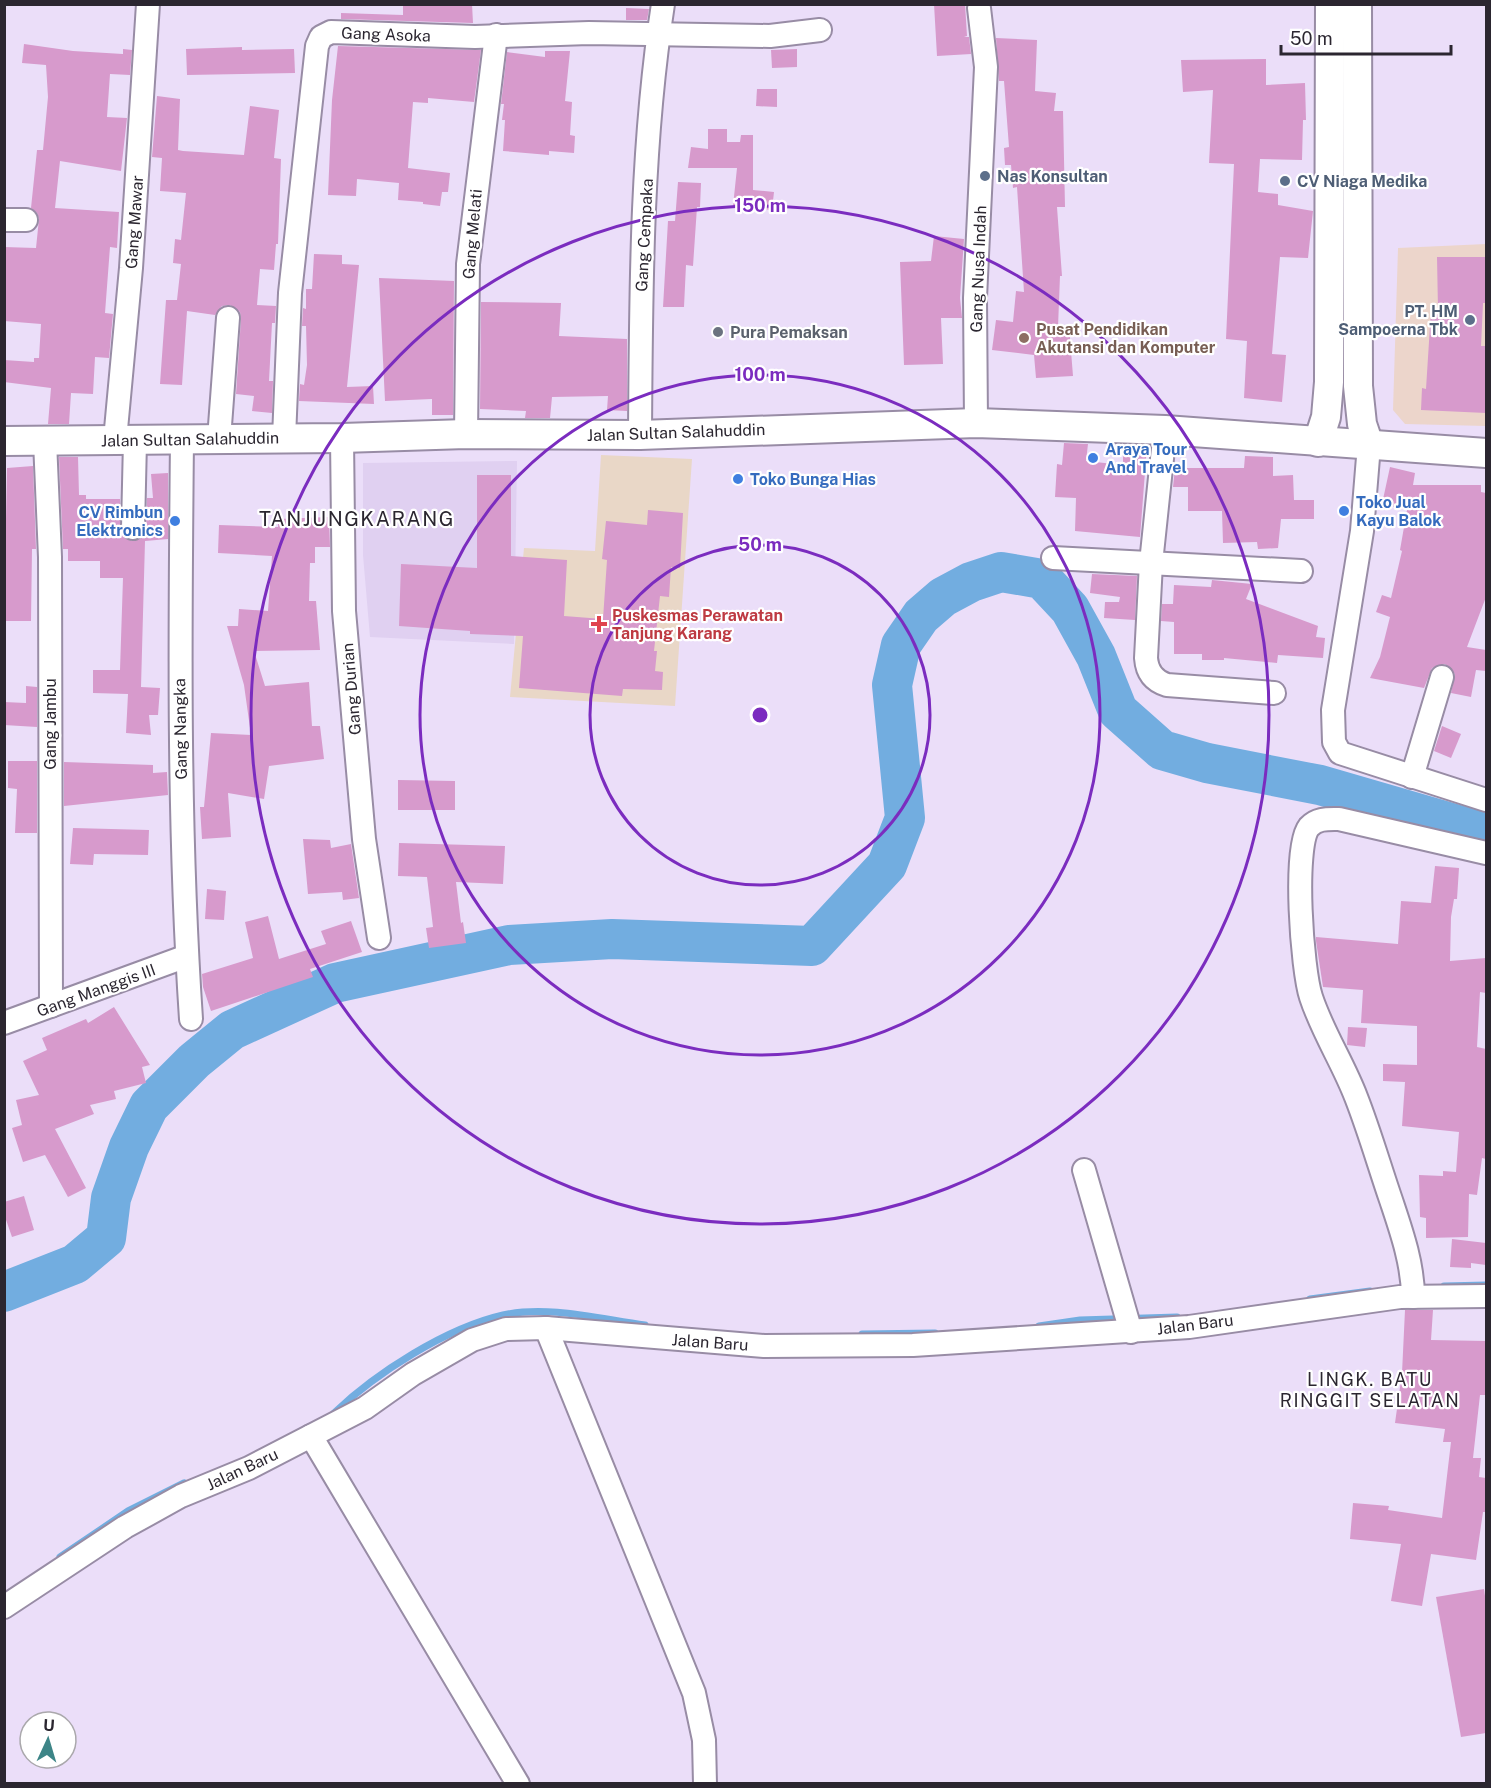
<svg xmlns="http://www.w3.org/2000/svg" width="1491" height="1788" font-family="'Public Sans',sans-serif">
<rect width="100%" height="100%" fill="#ebdef9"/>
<polygon fill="#ecd5cb" points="1486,244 1486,426 1405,424 1393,410 1398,248"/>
<polygon fill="#e0d0f1" points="517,461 514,644 370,637 363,555 363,463"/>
<polygon fill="#e9d7c7" points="601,455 692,459 675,706 510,697 524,548 595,551"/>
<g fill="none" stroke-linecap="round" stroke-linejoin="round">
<g stroke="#72ade0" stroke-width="7">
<polyline points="1444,1286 1486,1285"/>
<polyline points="1310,1299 1370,1291"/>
<polyline points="1039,1326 1080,1320 1177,1317"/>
<polyline points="862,1334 935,1333"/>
<path d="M334 1413C376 1373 446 1328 503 1315 548 1305 600 1319 645 1325"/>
<polyline points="60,1557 128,1511 184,1483"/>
</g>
<polyline stroke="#72ade0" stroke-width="40" points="4,1292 75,1264 106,1238 111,1198 129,1147 149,1106 194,1061 232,1030 335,983 509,945 612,939 812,946 887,865 905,818 892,685 901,645 921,616 943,597 971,582 1001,572 1042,579 1070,609 1096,656 1118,711 1162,750 1207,763 1320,785 1486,833"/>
</g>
<g fill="#d79acc">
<polygon points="403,4 472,4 473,23 341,19 341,13 403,15"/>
<polygon points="934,4 965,4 967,36 964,37 969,37 971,54 937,56"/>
<polygon points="626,8 649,9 647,20 626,20"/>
<polygon points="996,38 1037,40 1035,91 1056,93 1054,111 1063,111 1065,207 1057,207 1062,276 1060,276 1058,327 1069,326 1073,376 1036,378 1034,355 992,350 996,320 1013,322 1016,291 1024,292 1017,187 1013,188 1011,165 1005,165 1004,148 1009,147 1004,81 999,81"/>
<polygon points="24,44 73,51 123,54 123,49 132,50 130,75 110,74 107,117 127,118 121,171 60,161 55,208 119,212 117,248 110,247 105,313 113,314 109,358 95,357 93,394 71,393 69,424 48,424 51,388 4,382 4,360 34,362 34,358 39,358 41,324 4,321 4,247 36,248 39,219 37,213 31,208 37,150 43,150 48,97 46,65 22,63"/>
<polygon points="338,46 481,50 474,102 428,98 428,103 413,102 408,168 450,173 448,192 442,192 440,206 423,204 423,202 398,200 399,183 357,179 356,196 328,195 332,100"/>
<polygon points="242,47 242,50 294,49 295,73 187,75 186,49"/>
<polygon points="797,49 797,67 772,68 771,50"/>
<polygon points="545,51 570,51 565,101 572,102 570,135 575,136 574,153 549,151 549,155 503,151 505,120 502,120 504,104 501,104 507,52 545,57"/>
<polygon points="1266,59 1266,85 1305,83 1306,120 1303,120 1302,160 1260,159 1258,192 1278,194 1278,205 1313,211 1308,258 1280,257 1272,354 1286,355 1282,402 1244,398 1247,341 1226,339 1234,164 1209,163 1213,90 1183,92 1181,60"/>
<polygon points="757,89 777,89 777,107 756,106"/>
<polygon points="157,96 180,99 178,150 183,151 244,155 250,106 279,110 274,158 281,159 278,244 276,244 274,270 260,269 257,305 276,306 275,323 272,323 269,381 273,381 272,413 252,411 254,396 236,394 241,319 240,312 230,305 222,306 215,315 187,311 182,385 160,384 166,300 177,300 181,264 173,263 175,239 181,240 186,193 160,191 162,158 152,157"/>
<polygon points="708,129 727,129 727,142 740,142 741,135 753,135 753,190 774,192 772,210 733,206 737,168 688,168 691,147 708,149"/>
<polygon points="678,182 701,183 700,207 697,207 693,266 686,265 684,307 663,307 668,221 675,221"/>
<polygon points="934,236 964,239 960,298 962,318 941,318 943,364 904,365 900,262 931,261"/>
<polygon points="314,254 342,255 342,264 359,265 347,387 373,386 374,404 299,401 300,384 304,385 307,365 306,326 302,326 303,308 306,309 306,289 312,289"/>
<polygon points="1437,257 1486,257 1486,303 1483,303 1481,346 1485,346 1486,413 1421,410 1422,388 1426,389 1431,310 1438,310"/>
<polygon points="379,278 454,281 453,415 432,415 432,399 385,401"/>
<polygon points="481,302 561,303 559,336 627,339 627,411 607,410 608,396 552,397 550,418 525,418 526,411 480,409"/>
<polygon points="1064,443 1088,444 1086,461 1123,465 1123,445 1147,446 1140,537 1075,531 1076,498 1055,497 1057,464 1062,465"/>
<polygon points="1245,456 1273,457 1273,476 1293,475 1294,500 1314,500 1314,519 1281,519 1278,548 1258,549 1257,542 1223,543 1222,511 1188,511 1188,487 1173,487 1175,468 1244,468"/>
<polygon points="59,457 78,457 79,495 86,495 86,499 120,499 121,534 132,541 140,539 146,529 147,498 153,498 151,474 168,473 168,539 145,541 141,687 160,688 158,715 149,715 151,735 126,733 128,694 93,693 93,670 120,670 123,578 100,578 100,561 68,561 68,549 63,549"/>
<polygon points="33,466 36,549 32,549 31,621 4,621 7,468"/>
<polygon points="1390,467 1415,473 1413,485 1481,485 1481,492 1486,493 1486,597 1467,647 1486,650 1486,671 1476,670 1471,697 1451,693 1455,674 1445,664 1432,668 1424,688 1370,678 1380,657 1390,617 1376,612 1382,595 1391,598 1402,551 1400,550 1407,510 1382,504"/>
<polygon points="477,475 511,475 511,556 567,560 564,616 603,619 607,560 602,559 606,521 647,525 648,510 683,513 680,568 671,567 669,597 660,596 654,651 657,651 655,671 663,672 662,690 623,689 622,696 519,688 523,636 470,634 470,631 399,626 401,564 477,568"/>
<polygon points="329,517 330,547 315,547 315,563 310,563 309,601 316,601 320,650 254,651 265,686 309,682 312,726 320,726 324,759 269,766 264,799 228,793 231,837 202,839 200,807 204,807 211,733 251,735 244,685 227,626 238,626 239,609 268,611 272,556 218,553 219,525 278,527 278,519"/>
<polygon points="1092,574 1137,576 1135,620 1104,618 1105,602 1119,602 1120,597 1090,593"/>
<polygon points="1212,580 1252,584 1246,599 1318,626 1316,637 1325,638 1323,658 1278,655 1277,663 1224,658 1224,660 1202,660 1202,654 1174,654 1174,622 1161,621 1162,604 1173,604 1174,585 1211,587"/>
<polygon points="26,686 37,687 37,727 4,725 4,702 26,703"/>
<polygon points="1442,726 1461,734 1451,758 1434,751"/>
<polygon points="8,761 37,761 37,833 15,833 17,789 8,788"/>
<polygon points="64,762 153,765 153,773 167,772 168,795 64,806"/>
<polygon points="398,780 455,781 455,810 398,810"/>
<polygon points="73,828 149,830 148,855 94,854 93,865 70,864"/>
<polygon points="303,839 330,840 331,848 351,844 359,898 343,900 342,892 308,894"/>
<polygon points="399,843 505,846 503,884 456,882 461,923 463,922 466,943 429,948 426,928 433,927 427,877 398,876"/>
<polygon points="1435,866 1459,868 1457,899 1454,899 1451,917 1450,961 1486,958 1486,993 1480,992 1477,1047 1486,1049 1486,1159 1482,1158 1477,1195 1469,1194 1468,1237 1426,1238 1426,1218 1420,1217 1419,1175 1443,1176 1443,1171 1456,1172 1459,1132 1402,1126 1405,1082 1383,1081 1383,1064 1417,1065 1417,1026 1361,1023 1363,990 1323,987 1316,941 1316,937 1398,944 1401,901 1431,903"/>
<polygon points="207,889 226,891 224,920 205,919"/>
<polygon points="268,916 279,959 326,944 321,931 351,921 362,952 310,969 313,977 211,1011 203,987 202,974 253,958 245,922"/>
<polygon points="114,1007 150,1065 142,1067 146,1083 114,1091 116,1099 90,1105 94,1114 55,1129 86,1188 68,1197 45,1155 23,1162 12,1128 22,1125 16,1100 39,1095 23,1061 47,1050 42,1038 86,1019 88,1023"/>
<polygon points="1348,1027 1367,1028 1365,1047 1347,1045"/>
<polygon points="24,1196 34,1230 12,1237 4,1214 4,1202"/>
<polygon points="1452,1239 1486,1243 1486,1265 1471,1263 1471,1268 1450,1267"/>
<polygon points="1405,1310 1433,1310 1431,1340 1486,1341 1486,1395 1480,1395 1473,1458 1481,1458 1479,1477 1486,1478 1486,1512 1483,1512 1476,1560 1431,1554 1422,1606 1391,1601 1401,1544 1350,1539 1353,1503 1389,1506 1388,1510 1442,1518 1451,1442 1443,1442 1445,1429 1395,1423 1402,1373"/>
<polygon points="1484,1589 1486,1603 1486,1733 1461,1737 1436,1597"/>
</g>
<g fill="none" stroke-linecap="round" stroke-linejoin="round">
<g stroke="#988ca5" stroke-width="26">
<g id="minor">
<polyline points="4,220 26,220"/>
<polyline points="976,423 975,298 986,67 979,8"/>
<path d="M1165 430 1151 563 1146 658C1147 672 1154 681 1167 685L1274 693"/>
<polyline points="466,434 468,264 496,35"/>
<path d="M640 435C641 291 641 146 663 4"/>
<polyline points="284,438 290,293 317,46 321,37 331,32 475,37 589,33 770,36 820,30"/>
<polyline points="342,438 344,611 364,839 379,938"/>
<path d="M182 439C180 633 178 826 191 1019"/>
<polyline points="219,439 228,318"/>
<polyline points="115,440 131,268 148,4"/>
<polyline points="45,441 50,557 51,1006"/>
<polyline points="1369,445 1362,531 1333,710 1334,742 1340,753 1486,800"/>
<polyline points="133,528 135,441"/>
<polyline points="1053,558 1301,571"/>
<polyline points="1412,777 1442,677"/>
<polyline points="4,1023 187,956"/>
<polyline points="1084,1170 1131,1332"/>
<path d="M1413 1297C1413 1264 1401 1230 1391 1200 1379 1165 1369 1130 1356 1097 1343 1063 1322 1031 1311 997 1302 970 1293 847 1309 827 1317 818 1328 819 1339 819L1486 853"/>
<polyline points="546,1328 694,1693 704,1740 705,1784"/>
<polyline points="311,1436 518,1784"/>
<polyline points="4,1607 125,1527 181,1496 249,1468 365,1408 413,1374 472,1340 506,1329 546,1328 764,1346 913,1345 1189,1327 1400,1297 1486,1296"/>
</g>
</g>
<g stroke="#988ca5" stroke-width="32">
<g id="major">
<polyline points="1357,4 1358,386 1362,424 1369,445"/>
<polyline points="4,441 342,438 466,434 640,435 976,423 1165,430 1486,453"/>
<polyline points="1318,442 1326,417 1329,382 1330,4"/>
</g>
</g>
<use href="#minor" stroke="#fff" stroke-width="22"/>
<use href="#major" stroke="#fff" stroke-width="28"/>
</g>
<g fill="none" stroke="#7b2cbf" stroke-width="3">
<circle cx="760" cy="715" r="170"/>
<circle cx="760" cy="715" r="340"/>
<circle cx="760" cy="715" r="509"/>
</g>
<g fill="#5c6f8a" stroke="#fff" stroke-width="2">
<circle cx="985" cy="176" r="6"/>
<circle cx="1285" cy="181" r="6"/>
<circle cx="1470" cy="320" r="6"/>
</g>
<circle fill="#6b7280" stroke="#fff" stroke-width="2" cx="718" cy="332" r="6"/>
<circle fill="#8d6e63" stroke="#fff" stroke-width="2" cx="1024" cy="338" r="6"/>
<g fill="#3f7fe0" stroke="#fff" stroke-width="2">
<circle cx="1093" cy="458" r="6"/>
<circle cx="738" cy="479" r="6"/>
<circle cx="1344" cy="511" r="6"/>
<circle cx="175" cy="521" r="6"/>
</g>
<path fill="#e0444e" stroke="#fff" stroke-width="2" d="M596 615h6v6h6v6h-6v6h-6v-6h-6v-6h6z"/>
<g text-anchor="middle" stroke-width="4.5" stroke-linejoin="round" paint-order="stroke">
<g font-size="16" fill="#2b2630" stroke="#fff">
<text transform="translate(386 34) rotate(2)" y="6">Gang Asoka</text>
<text transform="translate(134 222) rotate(-86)" y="6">Gang Mawar</text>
<text transform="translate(472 234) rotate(-85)" y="6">Gang Melati</text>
<text transform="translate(644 235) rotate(-87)" y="6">Gang Cempaka</text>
<text transform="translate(978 269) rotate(-88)" y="6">Gang Nusa Indah</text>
<text transform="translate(676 432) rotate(-2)" y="6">Jalan Sultan Salahuddin</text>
<text transform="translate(190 439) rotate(-1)" y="6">Jalan Sultan Salahuddin</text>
<text transform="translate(351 689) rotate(-95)" y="6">Gang Durian</text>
<text transform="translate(50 724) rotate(-90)" y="6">Gang Jambu</text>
<text transform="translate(180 729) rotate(-91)" y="6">Gang Nangka</text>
<text transform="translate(96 990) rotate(-20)" y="6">Gang Manggis III</text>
<text transform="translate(1195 1324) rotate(-7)" y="6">Jalan Baru</text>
<text transform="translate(710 1342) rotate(4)" y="6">Jalan Baru</text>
<text transform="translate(242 1469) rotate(-25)" y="6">Jalan Baru</text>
</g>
<g font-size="16" font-weight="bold" fill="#4e5e75" stroke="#fff" text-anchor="start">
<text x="997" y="182">Nas Konsultan</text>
<text x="1297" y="187">CV Niaga Medika</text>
<text x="1458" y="317" text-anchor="end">PT. HM<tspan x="1458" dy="18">Sampoerna Tbk</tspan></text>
</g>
<g font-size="16" font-weight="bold" fill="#785e54" stroke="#fff" text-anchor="start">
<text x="1036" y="335">Pusat Pendidikan<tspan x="1036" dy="18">Akutansi dan Komputer</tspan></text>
</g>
<g font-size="16" font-weight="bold" fill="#5b616d" stroke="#fff" text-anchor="start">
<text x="730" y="338">Pura Pemaksan</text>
</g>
<g font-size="16" font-weight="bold" fill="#366cbe" stroke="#fff" text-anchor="start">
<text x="1105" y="455">Araya Tour<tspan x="1105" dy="18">And Travel</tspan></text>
<text x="750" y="485">Toko Bunga Hias</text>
<text x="1356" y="508">Toko Jual<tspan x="1356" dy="18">Kayu Balok</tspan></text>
<text x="163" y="518" text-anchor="end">CV Rimbun<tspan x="163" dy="18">Elektronics</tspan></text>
</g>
<g font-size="16" font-weight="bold" fill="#be3a42" stroke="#fff" text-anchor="start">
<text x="612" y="621">Puskesmas Perawatan<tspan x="612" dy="18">Tanjung Karang</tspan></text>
</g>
<g font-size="18" letter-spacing="1.5" fill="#2b2630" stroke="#fff">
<text x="1370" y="1386">LINGK. BATU<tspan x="1370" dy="21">RINGGIT SELATAN</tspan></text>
</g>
<g font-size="20" letter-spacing="1.5" fill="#2b2630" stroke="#fff">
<text x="357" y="526">TANJUNGKARANG</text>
</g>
</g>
<circle cx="760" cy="715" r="9" fill="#7b2cbf" stroke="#fff" stroke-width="3"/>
<g font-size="18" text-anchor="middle" font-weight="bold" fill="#7b2cbf" stroke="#fff" stroke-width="4.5" stroke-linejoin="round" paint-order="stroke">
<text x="760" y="212">150 m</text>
<text x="760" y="381">100 m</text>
<text x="760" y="551">50 m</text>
</g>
<rect width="1491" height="1788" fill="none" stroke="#2b2630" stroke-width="12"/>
<g transform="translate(48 1740) rotate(4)"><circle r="28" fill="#ffffff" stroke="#aaa8ac" stroke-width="1.5"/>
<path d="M0-4.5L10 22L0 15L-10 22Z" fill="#3d8587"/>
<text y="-9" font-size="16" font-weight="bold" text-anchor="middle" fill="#2b2630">U</text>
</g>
<path d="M1281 45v9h170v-9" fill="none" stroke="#2b2630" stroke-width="3"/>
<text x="1290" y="45" font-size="18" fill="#2b2630" stroke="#ffffff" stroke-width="4.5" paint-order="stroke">50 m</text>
</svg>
